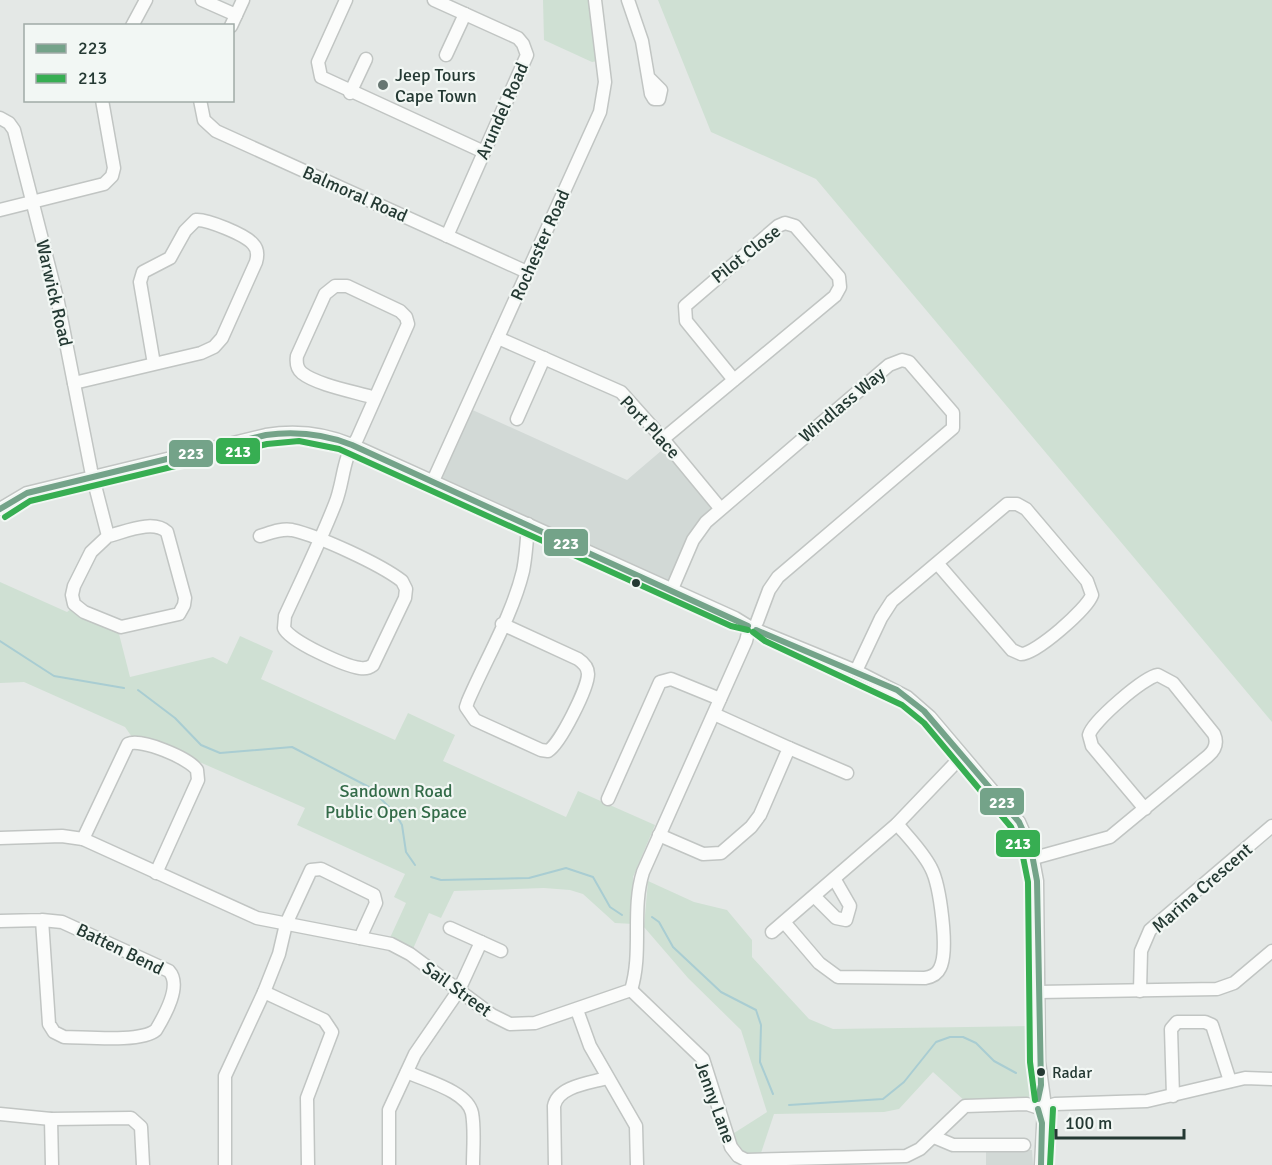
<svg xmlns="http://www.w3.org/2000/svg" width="1272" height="1165" font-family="Signika,sans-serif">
<rect width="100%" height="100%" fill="#e4e8e6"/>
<g fill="#d2d9d6">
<polygon points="466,407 627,480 668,445 719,508 671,589 433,482"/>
<polygon points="1032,1150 1033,1165 986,1165 986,1151"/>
</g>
<g fill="#cfe0d3">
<polygon points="543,0 591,0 598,61 592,62 544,40"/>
<polygon points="658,0 1272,0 1272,722 816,179 711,132"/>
<polygon points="0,582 67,612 71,609 118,630 130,677 213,657 227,664 240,636 273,651 261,679 395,740 408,713 455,735 443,761 566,817 578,791 655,825 633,877 634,924 615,923 583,894 570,890 544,888 454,891 441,918 429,913 412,951 389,940 406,903 394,897 405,874 297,825 305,808 142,737 132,737 125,727 24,682 0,683"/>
<polygon points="648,881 694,902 727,910 752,940 752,957 809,1019 833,1029 1033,1026 1033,1092 1025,1101 966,1102 933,1072 899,1109 884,1112 774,1114 760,1156 743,1154 731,1135 767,1112 741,1030 688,978 644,927"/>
</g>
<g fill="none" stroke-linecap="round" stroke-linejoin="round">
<g stroke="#a9cdd2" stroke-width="2">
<polyline points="0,641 54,676 124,688"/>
<polyline points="138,690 175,718 201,745 220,753 292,747 369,787 395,813 402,825 406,852 415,865"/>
<polyline points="431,877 441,880 529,878 566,868 593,877 610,907 622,915"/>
<polyline points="652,917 659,922 673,947 721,992 756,1010 761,1025 760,1062 773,1094"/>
<polyline points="789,1105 883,1099 904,1082 936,1042 950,1037 963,1037 976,1043 994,1061 1016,1073"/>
</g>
<g stroke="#c1c5c3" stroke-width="15">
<g id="minor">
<polyline points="202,0 236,15"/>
<polyline points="346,0 318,62 321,77 484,152"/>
<polyline points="434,0 518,38 523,44 527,55 447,236"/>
<polyline points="628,0 642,41 651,94 654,99 659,99 661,90 649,78"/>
<polyline points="132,26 146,0"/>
<polyline points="231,26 243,0"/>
<polyline points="446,55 465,14"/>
<polyline points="350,93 366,59"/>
<polyline points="200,100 204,120 216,131 527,272"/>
<path d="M0 118 9 123 14 130 58 302 91 470 108 536C125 532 153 519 167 532L185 598 184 605 179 614 121 627 84 612 74 604 72 595 74 586 91 552 108 536"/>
<polyline points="0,210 104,184 112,176 114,168 102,100"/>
<polyline points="498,338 621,392 663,439 720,508"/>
<path d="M74 383 201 353 214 347 222 338 256 262C258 255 258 249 253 244 246 235 207 219 196 220L185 231 170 258 143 272 140 282 154 364"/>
<polyline points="517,419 544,358"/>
<polyline points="663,439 835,296 840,287 839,277 795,226 785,223 778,226 685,306 686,321 734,380"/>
<polyline points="433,481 600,112 605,82 595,0"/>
<path d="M0 509 27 493 266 435C296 430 324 433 352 445L735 618 748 626"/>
<path d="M260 536C270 533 281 528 292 530 319 536 380 564 402 581L406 589 405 598 373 665C369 668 365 669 360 668 345 666 289 641 284 628L285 616C302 579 320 542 335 504 344 482 342 458 357 439L408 324 406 317 400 311 347 286H335L325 294 297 356C296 363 297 369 302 373 317 385 356 392 375 398"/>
<polyline points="672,589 693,540 706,522 889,365 902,360 909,362 953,413 953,428 778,577 769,590 757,622"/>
<path d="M502 624 578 659C584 663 588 667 588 674 588 688 560 744 548 751L541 750 475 720 466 707 468 701C486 659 512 616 523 571 526 556 527 540 528 524"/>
<polyline points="756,630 856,671 907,697 930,717 1019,822 1031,849 1037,881 1039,1062 1044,1099"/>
<path d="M856 671 881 618 892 601 1007 504H1017L1026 509 1087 581 1092 595C1087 609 1036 654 1021 654L1012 650 937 563"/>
<polyline points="789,748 847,773"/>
<polyline points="608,799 660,682 671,679 720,699"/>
<polyline points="659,835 703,854 721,853 751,827 760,815 789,748 714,714"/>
<path d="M0 838 62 836 83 839 257 918 391 944 410 954 492 1015 510 1024 535 1023 631 990C643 952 631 910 643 872L746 641 749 629"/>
<path d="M83 839 128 744C141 738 189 758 197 770L198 780 156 873"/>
<path d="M1034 858 1110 837 1208 756C1215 750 1218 743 1214 734L1173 683 1158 675C1144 677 1092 722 1089 735L1092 746 1145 809"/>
<polyline points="815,897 836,918 846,920 850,906 835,880"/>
<path d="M0 921 42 920 62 922 169 971C182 985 165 1015 156 1030 141 1043 85 1037 64 1037L54 1032 49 1024 42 920"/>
<path d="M784 922 819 963 838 977 925 978C931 977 937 975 940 968 949 951 940 885 931 868 923 852 909 838 897 824"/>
<polyline points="450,928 501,951"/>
<polyline points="772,932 897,824 962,756"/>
<polyline points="631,990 703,1059 731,1147 738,1156 746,1160 906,1156 920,1149 965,1106 1027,1104 1036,1107"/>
<polyline points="1140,991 1141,951 1150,930 1272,826"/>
<polyline points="264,992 324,1020 332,1032 307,1098 308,1165"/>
<polyline points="1038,992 1217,989 1234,983 1272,951"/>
<polyline points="577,1010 590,1046 636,1126 637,1165"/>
<path d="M407 1072C426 1081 467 1091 472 1113 475 1129 473 1149 473 1165"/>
<polyline points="1173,1096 1171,1029 1177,1022 1205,1022 1212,1025 1230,1081"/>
<polyline points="1046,1107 1055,1104 1147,1101 1245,1078 1272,1079"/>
<polyline points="0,1114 51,1119 131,1118 141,1127 143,1165"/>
<polyline points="51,1119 52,1165"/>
<polyline points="934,1137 953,1145 1024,1145"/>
<polyline points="225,1165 225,1076 264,992 279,954 286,924 311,870 321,869 374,895 376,903 360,938"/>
<polyline points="389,1165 389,1110 415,1054 459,990 481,942"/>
<path d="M555 1165 554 1106C558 1086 590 1083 607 1078"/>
<polyline points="1041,1165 1044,1109"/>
</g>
</g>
<use href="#minor" stroke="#fbfcfb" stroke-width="12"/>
<g stroke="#f2f7f4" stroke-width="10">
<g id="bus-1">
<path d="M0 509 27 493 266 435C296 431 324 434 352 445L748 626"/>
<polyline points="756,630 897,690 924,711 1019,822 1031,849 1037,881 1041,1085 1038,1099"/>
<polyline points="1038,1109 1042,1123 1041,1165"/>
</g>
</g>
<g stroke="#f2f7f4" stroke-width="10">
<g id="bus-2">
<polyline points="5,517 30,501 267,444 299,441 339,449 731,626 748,630"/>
<polyline points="753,632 765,641 902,705 924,723 1011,827 1022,852 1028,882 1030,1062 1035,1100"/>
<polyline points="1050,1165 1053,1109"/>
</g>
</g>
<use href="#bus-1" stroke="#74a389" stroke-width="6"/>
<use href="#bus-2" stroke="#37ae52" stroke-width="6"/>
</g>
<circle fill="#677672" stroke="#f2f7f4" stroke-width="2" cx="383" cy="85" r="6"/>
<g fill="#243933" stroke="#f2f7f4" stroke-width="2">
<circle cx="636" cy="583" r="5"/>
<circle cx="1041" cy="1072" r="5"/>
</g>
<g text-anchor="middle" stroke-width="4.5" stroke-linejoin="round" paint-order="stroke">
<g font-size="16" fill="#243933" stroke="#f2f7f4" text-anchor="start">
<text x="1052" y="1078">Radar</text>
</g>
<g font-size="18" fill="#243933" stroke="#f2f7f4" text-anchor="start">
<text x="395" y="81">Jeep Tours<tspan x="395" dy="21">Cape Town</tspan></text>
</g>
<g font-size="18" fill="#243933" stroke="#f2f7f4">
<text transform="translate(502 111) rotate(-66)" y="6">Arundel Road</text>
<text transform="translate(355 194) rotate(24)" y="6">Balmoral Road</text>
<text transform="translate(540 245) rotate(-66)" y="6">Rochester Road</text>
<text transform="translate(746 254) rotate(-38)" y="6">Pilot Close</text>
<text transform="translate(54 293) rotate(77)" y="6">Warwick Road</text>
<text transform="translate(842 405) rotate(-40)" y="6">Windlass Way</text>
<text transform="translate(650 427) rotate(47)" y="6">Port Place</text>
<text transform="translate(1202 888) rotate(-41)" y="6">Marina Crescent</text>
<text transform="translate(120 949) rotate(26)" y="6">Batten Bend</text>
<text transform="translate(457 989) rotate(36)" y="6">Sail Street</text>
<text transform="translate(715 1102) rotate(70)" y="6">Jenny Lane</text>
</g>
<g font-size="18" fill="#336b48" stroke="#f2f7f4">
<text x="396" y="797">Sandown Road<tspan x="396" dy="21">Public Open Space</tspan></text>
</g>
</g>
<g stroke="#f2f7f4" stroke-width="2">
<rect x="215" y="437" width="46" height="28" rx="6" fill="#37ae52"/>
<rect x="168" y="439" width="46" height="29" rx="6" fill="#74a389"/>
<rect x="543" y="528" width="46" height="29" rx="6" fill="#74a389"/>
<rect x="979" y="787" width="46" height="29" rx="6" fill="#74a389"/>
<rect x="995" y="829" width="46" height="29" rx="6" fill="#37ae52"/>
</g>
<g font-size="16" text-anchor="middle" font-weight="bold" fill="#fff">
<text x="238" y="457">213</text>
<text x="191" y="459">223</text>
<text x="566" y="549">223</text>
<text x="1002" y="808">223</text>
<text x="1018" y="849">213</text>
</g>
<rect x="24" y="24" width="210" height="78" fill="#f2f7f4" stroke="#a0aba7" stroke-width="1.5"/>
<rect x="36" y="44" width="30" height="9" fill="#74a389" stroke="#a0aba7" stroke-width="1.5"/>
<text x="78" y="54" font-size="18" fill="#243933">223</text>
<rect x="36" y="74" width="30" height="9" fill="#37ae52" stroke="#a0aba7" stroke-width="1.5"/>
<text x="78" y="84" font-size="18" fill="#243933">213</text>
<path d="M1056 1129v9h128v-9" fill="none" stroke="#243933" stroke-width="3"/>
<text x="1065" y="1129" font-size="18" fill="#243933" stroke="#f2f7f4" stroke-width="4.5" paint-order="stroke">100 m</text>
</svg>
